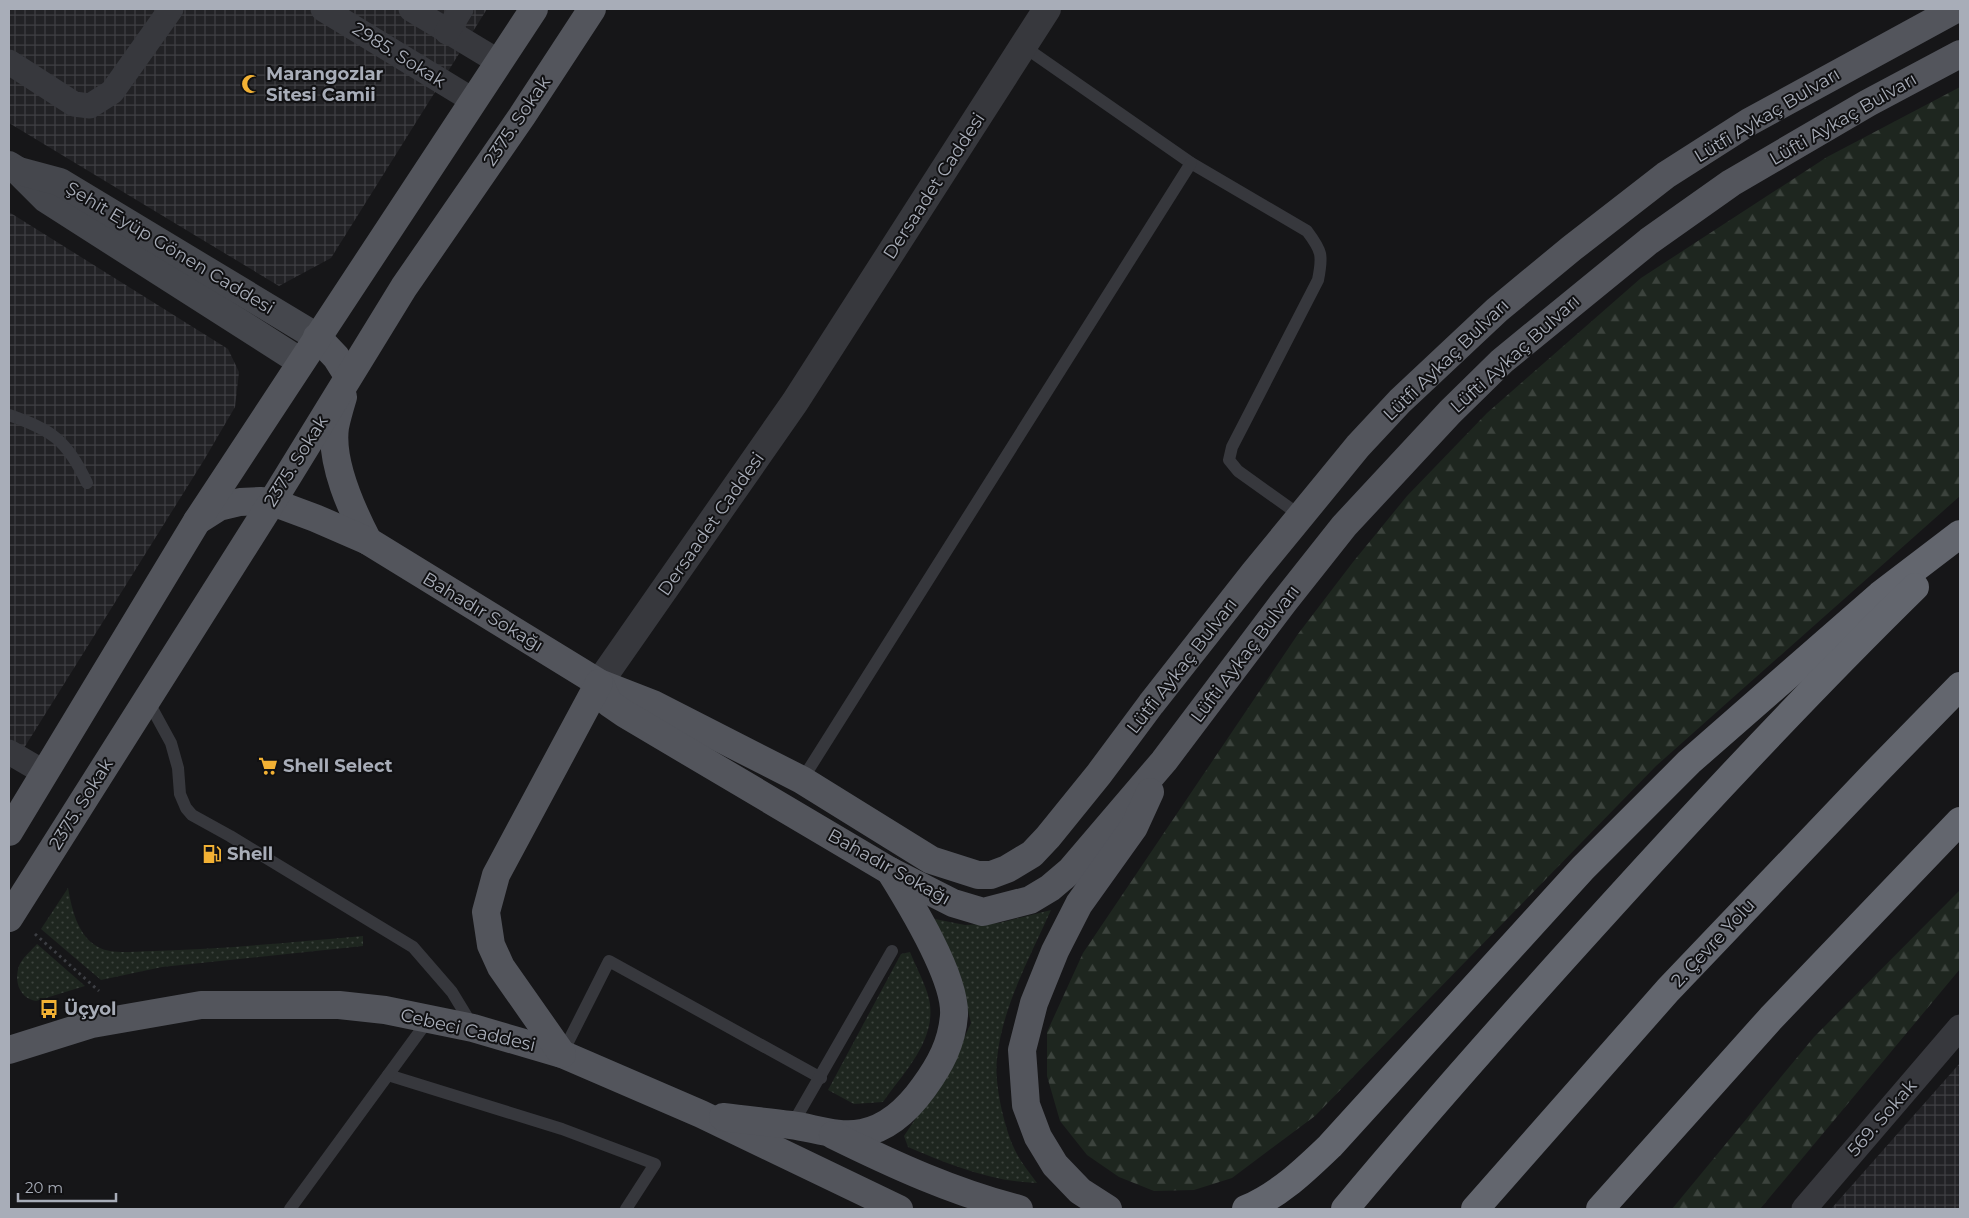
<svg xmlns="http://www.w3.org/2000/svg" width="1969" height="1218" font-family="Montserrat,sans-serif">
<defs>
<pattern id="industrial-grid" width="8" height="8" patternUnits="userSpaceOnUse" patternTransform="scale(1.25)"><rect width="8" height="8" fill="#222225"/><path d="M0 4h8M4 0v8" fill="none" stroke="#3f3f43"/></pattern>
<pattern id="grass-dots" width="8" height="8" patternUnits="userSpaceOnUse" patternTransform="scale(1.25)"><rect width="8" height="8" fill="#1e261f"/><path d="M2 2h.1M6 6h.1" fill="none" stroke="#3c433d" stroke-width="1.8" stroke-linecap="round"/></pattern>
<pattern id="forest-firs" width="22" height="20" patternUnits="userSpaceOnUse" patternTransform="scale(1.25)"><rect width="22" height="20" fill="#1e261f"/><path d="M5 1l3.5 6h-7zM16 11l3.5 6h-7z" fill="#3c433d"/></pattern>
</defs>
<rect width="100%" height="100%" fill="#161618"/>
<g fill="url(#industrial-grid)">
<polygon points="9,9 487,9 331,258 279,286 9,123"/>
<polygon points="9,212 228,349 239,372 235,407 204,460 9,772"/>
<polygon points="1960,1063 1960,1209 1831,1209"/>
</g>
<g fill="url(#grass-dots)">
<path d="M68 888C72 909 77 935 98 947 111 955 139 951 154 951 224 949 293 942 363 936V946L162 967 101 980 41 929Z"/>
<path d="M1051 910C1030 957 1002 1007 997 1059 994 1083 1004 1126 1014 1148 1019 1160 1029 1172 1037 1183 992 1182 948 1164 908 1147L904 1136 952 1064 971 1023 965 998 930 918 965 925 999 923Z"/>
<path d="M37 944 85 986 36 1001C19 998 14 981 19 966 22 958 32 950 37 944Z"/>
<path d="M910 952C916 967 925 983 929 999 938 1039 904 1072 883 1102L854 1104 828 1090 901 954Z"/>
</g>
<g fill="url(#forest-firs)">
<polygon points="1960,87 1960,496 1656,766 1315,1116 1232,1178 1194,1190 1154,1191 1119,1177 1087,1155 1060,1121 1047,1076 1047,1032 1083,953 1298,634 1353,562 1407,496 1487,413 1641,278 1827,157"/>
<polygon points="1960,890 1960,969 1760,1209 1672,1209 1814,1037"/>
</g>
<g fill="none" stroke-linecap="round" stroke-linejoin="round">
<polyline stroke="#3d3f44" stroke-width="3" stroke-dasharray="2.5 4" stroke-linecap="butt" points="35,934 99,991"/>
<g stroke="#37383d" stroke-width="12">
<path d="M1023 46 1191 163 1307 231C1322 251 1323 255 1318 280L1232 447 1229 460 1238 471 1301 516"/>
<path d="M9 415C52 430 67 440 87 483"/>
<polyline points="147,699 171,743 178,768 180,794 186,808 192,815 230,836 413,947 452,992 472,1025"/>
<polyline points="802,780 1191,163"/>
<polyline points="562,1054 609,961 821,1078"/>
<polyline points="388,1075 562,1129 655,1164 626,1209"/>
<polyline points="792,1125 892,951"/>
<polyline points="290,1209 429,1019"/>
</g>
<g stroke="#37383d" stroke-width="25">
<polyline points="323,9 474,101"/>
<polyline points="411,9 499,62"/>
<polyline points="447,32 461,9"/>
<polyline points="9,62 74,104 90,106 112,92 171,9"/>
<polyline points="9,752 45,773"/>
<polyline points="1804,1209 1960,1027"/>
</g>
<polyline stroke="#37383d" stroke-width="28" points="599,683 795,402 1047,9"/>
<g stroke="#45474d" stroke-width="28">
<polyline points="9,165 17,170 46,199 301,362"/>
<polyline points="19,171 60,182 317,337"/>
</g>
<g stroke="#53555c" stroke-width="28">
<polyline points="317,337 336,357 348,376"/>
<path d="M343 397C340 407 337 417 335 427 330 463 352 510 368 541"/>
<polyline points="197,521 219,507 240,502 260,501 272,502 315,518 368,541 599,683 653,704 802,780 931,860 978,875 991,875 1007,869 1032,854 1048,837 1099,774 1151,704 1254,573 1358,446 1400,401 1497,310 1572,248 1666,175 1749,122 1956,9"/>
<polyline points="600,684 609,703 625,714 890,871 953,903 983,912 1030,900 1050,888 1070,871 1164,761 1283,603 1344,526 1450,412 1502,361 1649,241 1731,183 1868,103 1960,54"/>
<polyline points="9,832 197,521 534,9"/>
<polyline points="9,918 272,502 404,287 522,116 592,9"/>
<polyline points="9,1050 92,1024 201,1005 339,1005 385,1010 473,1028 562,1054 701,1114 899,1209"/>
<polyline points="562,1054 501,967 491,945 486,912 496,875 599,683"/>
<path d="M723 1117C746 1120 768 1122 791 1125 814 1128 838 1138 862 1133 889 1128 909 1108 924 1087 940 1065 952 1043 954 1015 956 977 910 903 890 871"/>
<path d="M833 1135C894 1165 953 1192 1019 1209"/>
<polyline points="1108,1209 1080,1191 1055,1165 1038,1137 1026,1105 1022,1050 1034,1003 1055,951 1079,904 1134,827 1150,792"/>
</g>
<g stroke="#63666e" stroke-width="28">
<path d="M1246 1209C1279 1195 1304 1171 1330 1146L1583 868 1689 762 1880 595 1960 534"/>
<path d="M1345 1209C1431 1106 1520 1006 1611 906 1709 798 1810 690 1915 587"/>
<polyline points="1475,1209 1668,990 1876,772 1960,686"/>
<polyline points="1600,1209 1771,1018 1960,821"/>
</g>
</g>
<defs>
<g id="mosque-bare" transform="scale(1.5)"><path d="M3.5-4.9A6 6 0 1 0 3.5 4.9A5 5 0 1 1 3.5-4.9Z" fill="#f2b134" stroke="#111113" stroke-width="2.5" paint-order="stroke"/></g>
<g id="supermarket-bare" transform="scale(1.5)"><path d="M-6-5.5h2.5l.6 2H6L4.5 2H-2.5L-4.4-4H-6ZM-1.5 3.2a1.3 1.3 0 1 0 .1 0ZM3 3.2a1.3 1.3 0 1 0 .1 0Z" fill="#f2b134" stroke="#111113" stroke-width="2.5" paint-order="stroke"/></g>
<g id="fuel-bare" transform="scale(1.5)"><path d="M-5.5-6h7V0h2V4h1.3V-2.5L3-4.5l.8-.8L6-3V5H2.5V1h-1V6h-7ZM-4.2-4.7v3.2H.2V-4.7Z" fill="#f2b134" stroke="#111113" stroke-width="2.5" paint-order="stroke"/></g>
<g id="bus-bare" transform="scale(1.5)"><path d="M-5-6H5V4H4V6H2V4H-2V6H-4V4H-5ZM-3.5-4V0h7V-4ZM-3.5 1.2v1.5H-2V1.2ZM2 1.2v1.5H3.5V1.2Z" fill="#f2b134" stroke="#111113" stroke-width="2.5" paint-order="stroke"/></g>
</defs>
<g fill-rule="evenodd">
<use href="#mosque-bare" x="251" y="84"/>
<use href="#supermarket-bare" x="268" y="766"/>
<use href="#fuel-bare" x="212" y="854"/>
<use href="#bus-bare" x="49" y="1009"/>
</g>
<g text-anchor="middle" stroke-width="4" stroke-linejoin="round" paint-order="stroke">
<g font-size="18" fill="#a8adb8" stroke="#111113">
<text transform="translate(399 55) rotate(32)" y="6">2985. Sokak</text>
<text transform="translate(1767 115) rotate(-31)" y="6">Lütfi Aykaç Bulvarı</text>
<text transform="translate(1843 119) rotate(-30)" y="6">Lüfti Aykaç Bulvarı</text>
<text transform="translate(517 121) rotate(-56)" y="6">2375. Sokak</text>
<text transform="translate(934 186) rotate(-57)" y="6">Dersaadet Caddesi</text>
<text transform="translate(170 248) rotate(31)" y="6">Şehit Eyüp Gönen Caddesi</text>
<text transform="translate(1515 354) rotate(-42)" y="6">Lüfti Aykaç Bulvarı</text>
<text transform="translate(1446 360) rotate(-44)" y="6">Lütfi Aykaç Bulvarı</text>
<text transform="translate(296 461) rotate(-58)" y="6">2375. Sokak</text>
<text transform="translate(711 524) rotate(-55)" y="6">Dersaadet Caddesi</text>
<text transform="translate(483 612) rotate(31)" y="6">Bahadır Sokağı</text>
<text transform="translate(1245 654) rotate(-53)" y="6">Lüfti Aykaç Bulvarı</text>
<text transform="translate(1182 666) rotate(-52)" y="6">Lütfi Aykaç Bulvarı</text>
<text transform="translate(81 804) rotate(-58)" y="6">2375. Sokak</text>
<text transform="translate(889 867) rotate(29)" y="6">Bahadır Sokağı</text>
<text transform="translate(1713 943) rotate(-47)" y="6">2. Çevre Yolu</text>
<text transform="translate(468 1030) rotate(13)" y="6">Cebeci Caddesi</text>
<text transform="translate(1882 1118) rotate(-49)" y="6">569. Sokak</text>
</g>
<g font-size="18" font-weight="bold" fill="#a8adb8" stroke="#111113" text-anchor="start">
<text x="266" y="80">Marangozlar<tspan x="266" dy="21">Sitesi Camii</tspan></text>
<text x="283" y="772">Shell Select</text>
<text x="227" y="860">Shell</text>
<text x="64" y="1015">Üçyol</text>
</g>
</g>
<rect width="1969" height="1218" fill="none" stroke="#a8adb8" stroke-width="20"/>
<path d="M18 1193v8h98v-8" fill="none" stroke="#a8adb8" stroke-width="2.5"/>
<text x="25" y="1193" font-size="15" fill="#a8adb8" stroke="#111113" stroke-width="4" paint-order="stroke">20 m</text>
</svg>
